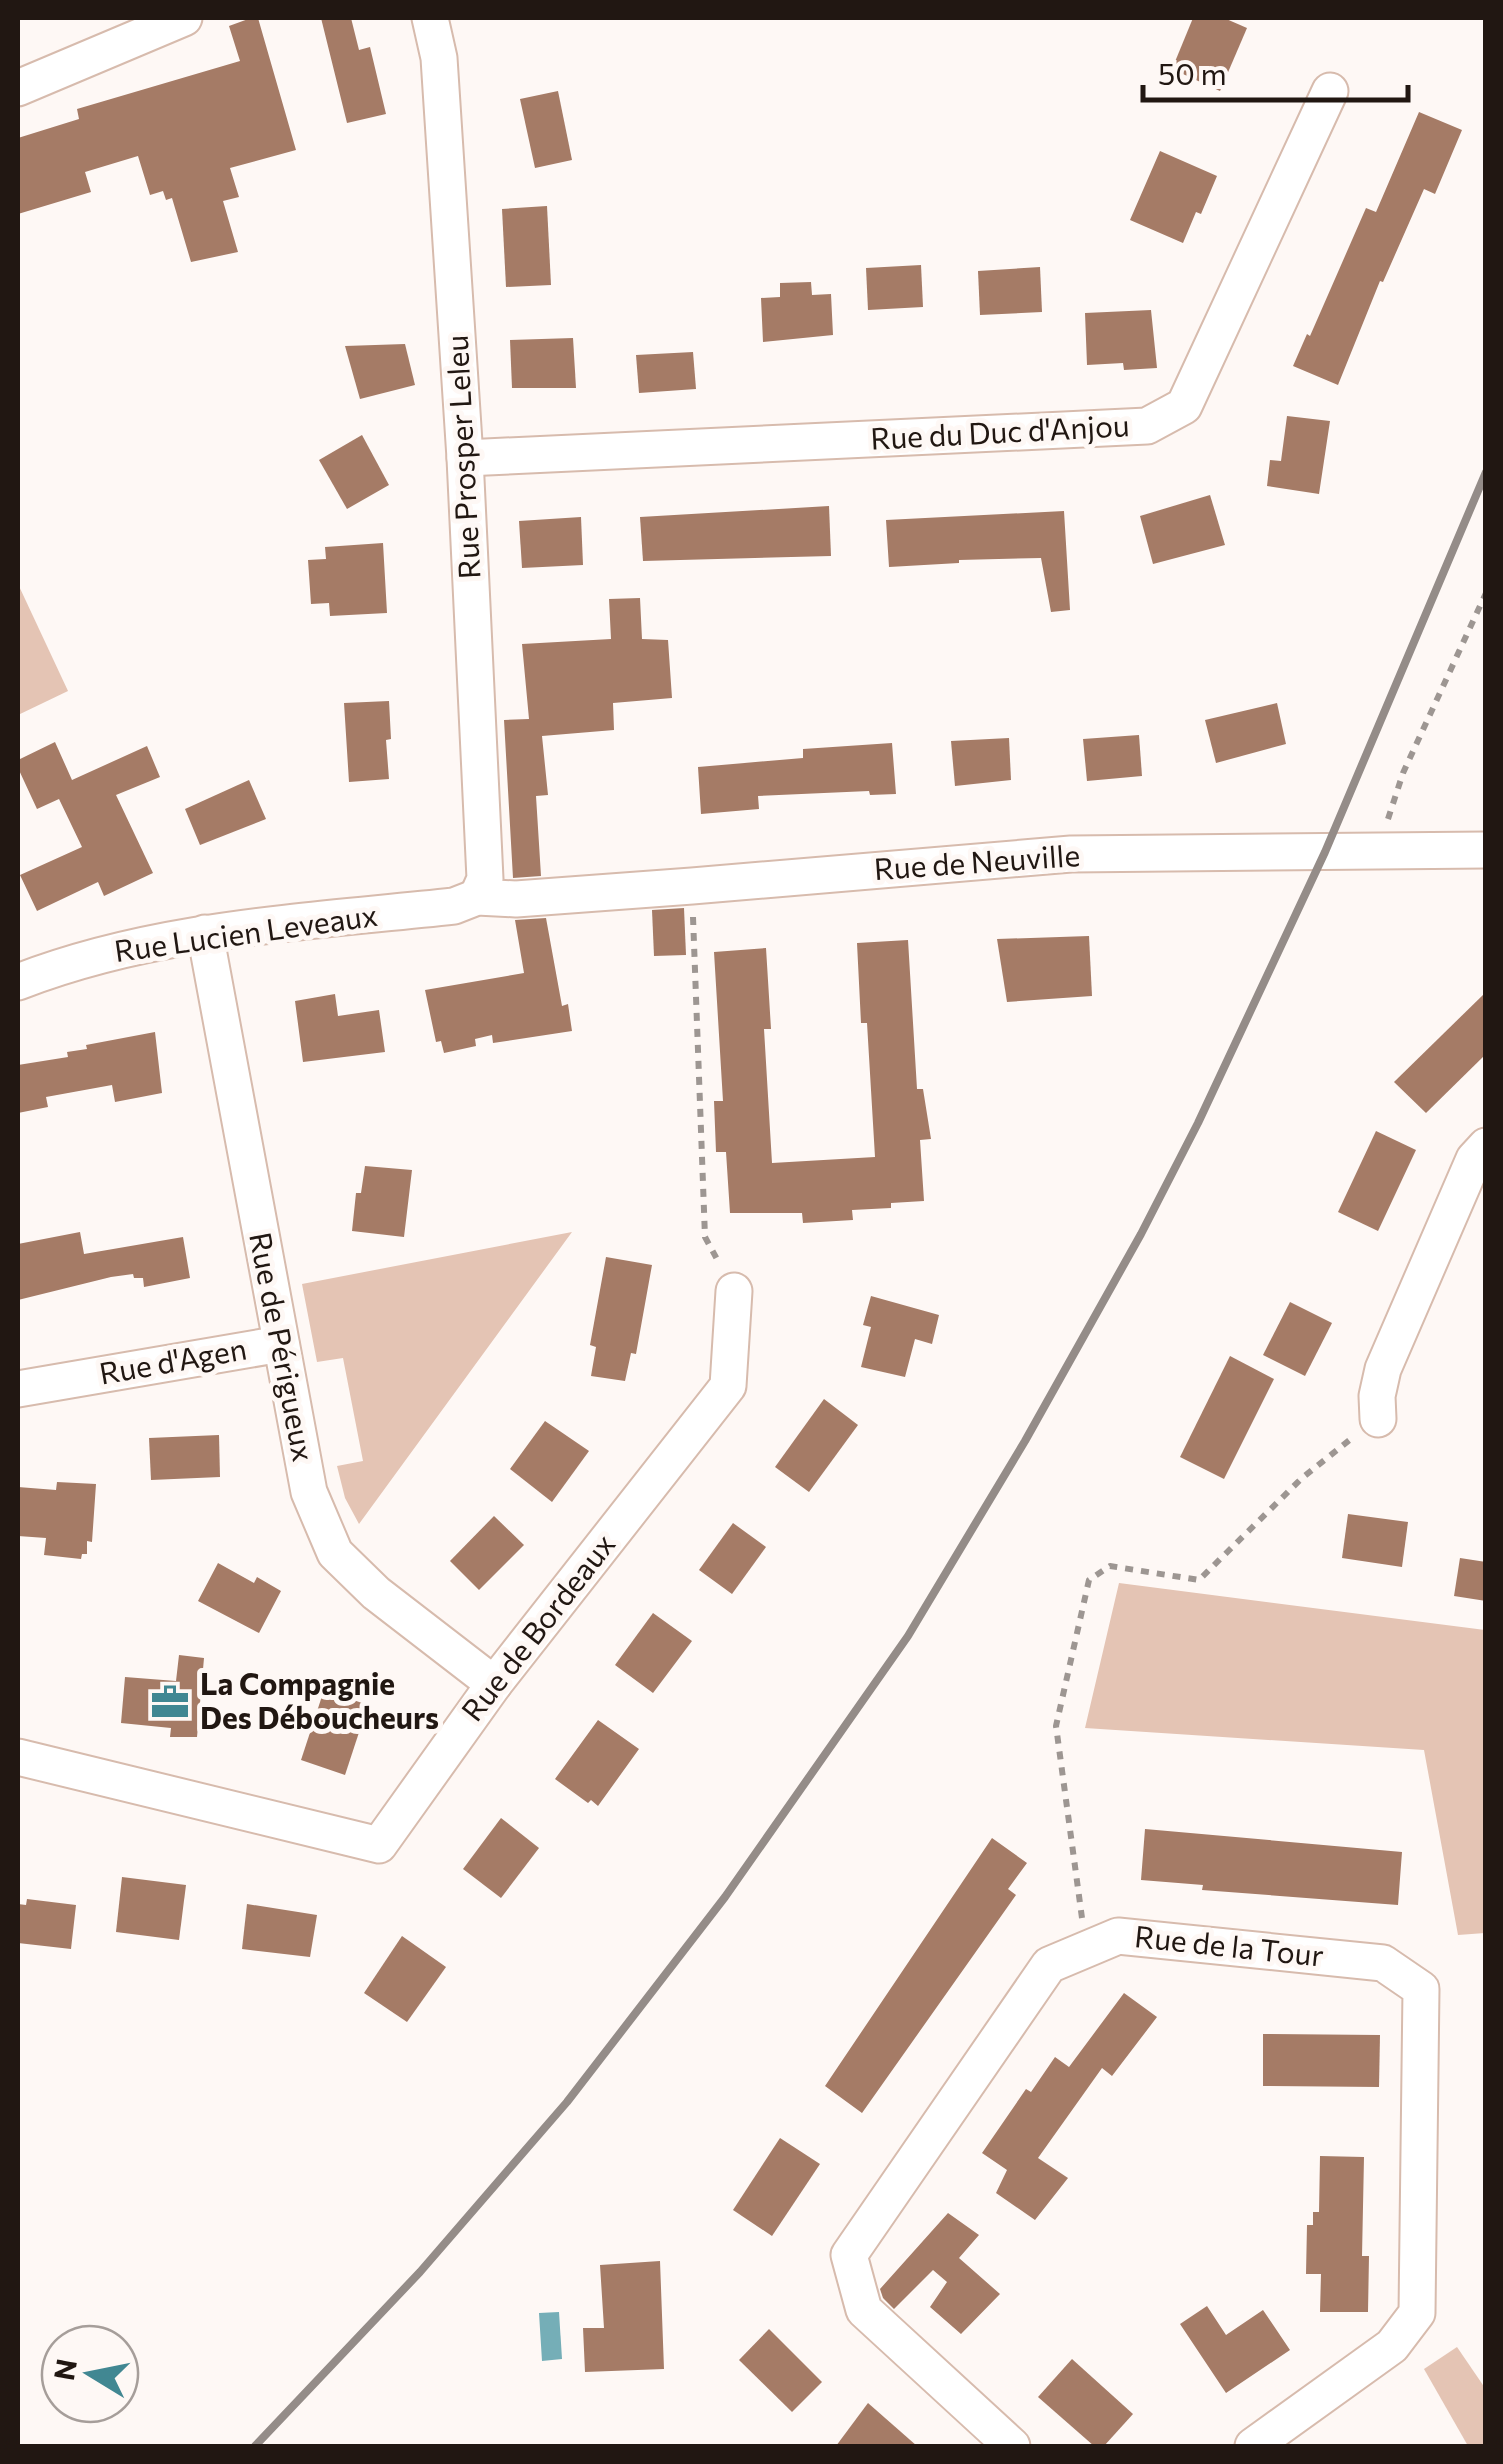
<svg xmlns="http://www.w3.org/2000/svg" width="1503" height="2464" font-family="Commissioner,sans-serif">
<rect width="100%" height="100%" fill="#fef8f5"/>
<g fill="#e4c4b4">
<polygon points="18,584 68,691 18,715"/>
<polygon points="572,1232 359,1524 345,1498 337,1466 363,1461 343,1358 317,1362 302,1284"/>
<polygon points="1119,1583 1485,1630 1485,1933 1458,1935 1424,1750 1085,1728"/>
<polygon points="1457,2347 1485,2388 1485,2446 1468,2446 1424,2369"/>
</g>
<polygon fill="#75aeb7" points="559,2312 562,2359 542,2361 539,2313"/>
<g fill="#a57b66">
<polygon points="251,18 258,18 296,150 230,168 239,197 223,201 238,252 191,262 172,198 166,200 163,191 150,195 138,156 85,172 91,192 18,214 18,138 79,119 77,109 240,61 229,26"/>
<polygon points="321,18 351,18 359,50 370,47 386,114 347,123"/>
<polygon points="1193,18 1224,18 1247,28 1220,91 1172,69"/>
<polygon points="558,91 572,160 535,168 520,99"/>
<polygon points="1419,112 1462,130 1435,194 1424,189 1383,282 1380,281 1338,385 1293,366 1307,334 1310,336 1366,208 1376,212"/>
<polygon points="1160,151 1217,176 1201,214 1196,212 1183,243 1130,220"/>
<polygon points="547,206 551,285 506,287 502,209"/>
<polygon points="921,265 923,307 868,310 866,268"/>
<polygon points="1040,267 1042,312 980,315 978,271"/>
<polygon points="811,282 812,295 831,294 833,335 763,342 761,298 780,297 780,283"/>
<polygon points="1151,310 1157,368 1124,370 1123,363 1087,365 1085,313"/>
<polygon points="573,338 576,388 512,388 510,340"/>
<polygon points="405,344 415,385 360,399 345,346"/>
<polygon points="693,352 696,389 639,393 636,355"/>
<polygon points="1287,416 1330,421 1319,494 1267,486 1270,460 1281,461"/>
<polygon points="362,435 389,485 347,509 319,460"/>
<polygon points="1210,495 1225,545 1153,564 1140,516"/>
<polygon points="829,506 831,556 643,561 640,517"/>
<polygon points="1064,511 1070,610 1051,612 1041,558 959,560 959,563 889,567 886,520"/>
<polygon points="581,517 583,565 522,568 519,521"/>
<polygon points="383,543 387,613 330,616 329,603 311,604 308,560 326,559 325,547"/>
<polygon points="640,598 642,639 668,640 672,698 613,703 614,730 542,736 548,795 536,796 541,876 513,878 504,720 529,719 522,644 611,639 609,599"/>
<polygon points="389,701 391,739 386,740 389,779 349,782 344,703"/>
<polygon points="1277,703 1286,744 1216,763 1205,720"/>
<polygon points="1139,735 1142,776 1087,781 1083,739"/>
<polygon points="1009,738 1011,780 955,786 951,741"/>
<polygon points="55,742 72,780 147,746 160,777 116,795 153,873 104,896 98,882 37,911 20,875 82,847 59,799 37,809 18,768 18,760"/>
<polygon points="892,743 896,794 870,795 869,791 758,796 759,809 701,814 698,767 803,758 803,749"/>
<polygon points="249,780 266,819 200,845 185,809"/>
<polygon points="684,908 686,955 654,956 652,910"/>
<polygon points="546,918 562,1006 568,1004 572,1031 493,1043 492,1035 475,1039 476,1046 444,1053 441,1041 436,1042 425,990 524,973 515,920"/>
<polygon points="1089,936 1092,996 1007,1002 997,939"/>
<polygon points="908,940 917,1089 923,1089 931,1139 920,1140 924,1201 891,1203 891,1208 852,1210 853,1220 803,1223 802,1213 730,1213 726,1152 716,1152 714,1101 723,1101 714,952 766,948 771,1029 764,1029 772,1163 875,1157 867,1023 861,1023 857,943"/>
<polygon points="1486,992 1486,1054 1426,1113 1394,1082"/>
<polygon points="335,994 338,1016 379,1010 385,1052 303,1062 295,1001"/>
<polygon points="155,1032 162,1093 115,1102 112,1085 46,1097 48,1107 18,1113 18,1065 68,1057 67,1052 87,1049 86,1045"/>
<polygon points="1376,1131 1416,1150 1378,1231 1338,1212"/>
<polygon points="365,1166 412,1170 404,1237 352,1231 356,1193 361,1193"/>
<polygon points="80,1232 84,1254 183,1237 190,1278 144,1287 143,1278 134,1278 133,1274 111,1277 18,1300 18,1244"/>
<polygon points="606,1257 652,1265 636,1354 631,1353 625,1381 591,1376 596,1347 590,1345"/>
<polygon points="871,1296 939,1315 932,1344 915,1339 905,1377 861,1367 871,1327 863,1325"/>
<polygon points="1290,1302 1332,1323 1305,1376 1263,1355"/>
<polygon points="1230,1356 1274,1379 1224,1479 1180,1457"/>
<polygon points="824,1399 858,1425 809,1492 775,1467"/>
<polygon points="545,1421 589,1451 552,1502 510,1469"/>
<polygon points="219,1435 220,1477 151,1480 149,1438"/>
<polygon points="57,1482 96,1484 92,1542 87,1541 87,1554 82,1554 81,1559 44,1555 46,1538 18,1536 18,1487 56,1490"/>
<polygon points="1348,1514 1408,1522 1402,1567 1342,1558"/>
<polygon points="494,1516 524,1545 479,1590 450,1561"/>
<polygon points="733,1523 766,1547 732,1594 699,1570"/>
<polygon points="1460,1558 1486,1562 1486,1601 1454,1596"/>
<polygon points="218,1563 254,1583 257,1577 281,1591 259,1633 198,1601"/>
<polygon points="653,1613 692,1641 653,1693 615,1665"/>
<polygon points="179,1655 204,1658 197,1737 170,1737 171,1728 121,1723 125,1677 176,1681"/>
<polygon points="324,1690 368,1705 345,1775 301,1760"/>
<polygon points="598,1720 639,1749 598,1806 591,1800 588,1803 555,1779"/>
<polygon points="501,1818 539,1848 501,1898 463,1869"/>
<polygon points="1145,1829 1402,1852 1398,1905 1202,1890 1203,1885 1141,1880"/>
<polygon points="992,1838 1027,1863 1008,1889 1016,1895 862,2113 825,2086"/>
<polygon points="122,1877 186,1885 179,1940 116,1932"/>
<polygon points="27,1899 76,1905 71,1949 18,1943 18,1904 26,1905"/>
<polygon points="247,1904 317,1915 310,1957 242,1949"/>
<polygon points="402,1936 446,1967 407,2022 364,1993"/>
<polygon points="1124,1993 1157,2017 1112,2076 1102,2068 1038,2158 1068,2178 1035,2220 996,2193 1007,2170 982,2153 1026,2089 1031,2092 1055,2057 1069,2067"/>
<polygon points="1263,2034 1380,2035 1379,2087 1263,2086"/>
<polygon points="780,2138 820,2164 772,2236 733,2210"/>
<polygon points="1320,2156 1364,2157 1362,2256 1369,2256 1368,2312 1320,2312 1321,2274 1306,2274 1307,2225 1313,2225 1313,2212 1319,2212"/>
<polygon points="948,2213 979,2235 959,2258 1000,2294 961,2334 930,2307 947,2282 933,2270 894,2309 883,2298 880,2289"/>
<polygon points="660,2261 664,2369 585,2372 583,2328 604,2328 600,2265"/>
<polygon points="1207,2306 1226,2335 1263,2310 1290,2350 1226,2393 1180,2324"/>
<polygon points="769,2329 822,2382 792,2412 739,2360"/>
<polygon points="1072,2359 1133,2414 1104,2446 1094,2446 1038,2397"/>
<polygon points="868,2403 917,2446 836,2446"/>
</g>
<g fill="none" stroke-linecap="round" stroke-linejoin="round">
<g stroke="#d7bbad" stroke-width="39">
<g id="minor">
<polyline points="430,18 439,58 465,458 485,879 477,897"/>
<polyline points="18,88 184,18"/>
<polyline points="465,458 1147,426 1184,406 1330,91"/>
<polyline points="205,933 309,1492 335,1553 376,1593 494,1684"/>
<path d="M18 982C157 928 307 922 454 906L477 897 516 899 692 886 1071 854 1486 850"/>
<polyline points="18,1389 281,1344"/>
<polyline points="1378,1419 1377,1396 1383,1369 1474,1159 1486,1146"/>
<polyline points="18,1757 379,1845 494,1684 728,1386 734,1291"/>
<polyline points="1012,2446 864,2310 849,2255 1049,1965 1118,1936 1383,1963 1421,1989 1417,2313 1392,2346 1253,2446"/>
</g>
</g>
<g stroke="#9d9692" stroke-width="6" stroke-dasharray="8 8" stroke-linecap="butt">
<polyline points="1388,819 1403,773 1486,593"/>
<polyline points="693,917 705,1237 718,1261"/>
<polyline points="1082,1918 1056,1726 1089,1580 1110,1566 1199,1580 1302,1478 1352,1438"/>
</g>
<use href="#minor" stroke="#fff" stroke-width="35"/>
<polyline stroke="#948c88" stroke-width="8" points="255,2446 420,2272 567,2102 725,1897 908,1636 1025,1441 1141,1234 1198,1123 1325,852 1486,472"/>
</g>
<defs>
<g id="office-bare" transform="scale(3)"><path d="M-6-3h4V-5.5h4V-3h4V5H-6ZM-1-4.5V-3h2v-1.5ZM-6 0V1H6V0Z" fill="#418792" stroke="#fef8f5" stroke-width="2.5" paint-order="stroke"/></g>
</defs>
<g fill-rule="evenodd">
<use href="#office-bare" x="170" y="1702"/>
</g>
<g text-anchor="middle" stroke-width="10" stroke-linejoin="round" paint-order="stroke">
<g font-size="30" fill="#211712" stroke="#fef8f5">
<text transform="translate(1000 433) rotate(-3)" y="10">Rue du Duc d'Anjou</text>
<text transform="translate(464 457) rotate(-93)" y="10">Rue Prosper Leleu</text>
<text transform="translate(977 863) rotate(-4)" y="10">Rue de Neuville</text>
<text transform="translate(246 934) rotate(-8)" y="10">Rue Lucien Leveaux</text>
<text transform="translate(281 1347) rotate(79)" y="10">Rue de Périgueux</text>
<text transform="translate(173 1362) rotate(-10)" y="10">Rue d'Agen</text>
<text transform="translate(539 1628) rotate(-52)" y="10">Rue de Bordeaux</text>
<text transform="translate(1229 1947) rotate(6)" y="10">Rue de la Tour</text>
</g>
<g font-size="30" font-weight="bold" fill="#211712" stroke="#fef8f5" text-anchor="start">
<text x="200" y="1695">La Compagnie<tspan x="200" dy="34">Des Déboucheurs</tspan></text>
</g>
</g>
<rect width="1503" height="2464" fill="none" stroke="#211712" stroke-width="40"/>
<g transform="translate(90 2374) rotate(280)"><circle r="48" fill="#fef8f5" stroke="#a69e9a" stroke-width="2.5"/>
<path d="M0-8L18 38L0 25L-18 38Z" fill="#418792"/>
<text y="-15" font-size="28" font-weight="bold" text-anchor="middle" fill="#211712">N</text>
</g>
<path d="M1143 85v15h265v-15" fill="none" stroke="#211712" stroke-width="5"/>
<text x="1158" y="85" font-size="30" fill="#211712" stroke="#fef8f5" stroke-width="8" paint-order="stroke">50 m</text>
</svg>
